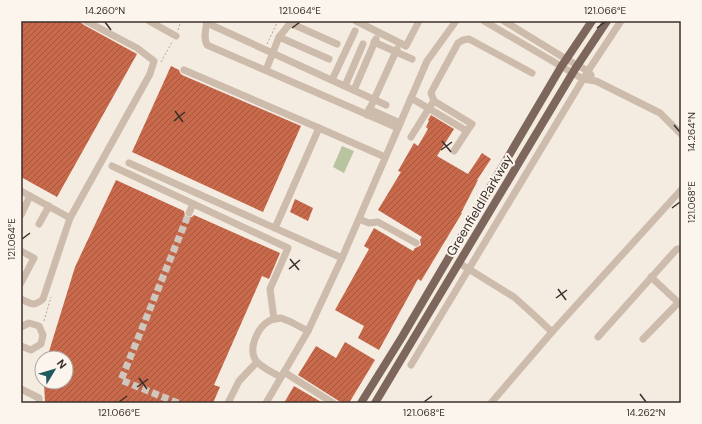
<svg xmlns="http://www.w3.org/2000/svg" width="702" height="424" font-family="'DM Sans',sans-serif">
<defs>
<pattern id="building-hatch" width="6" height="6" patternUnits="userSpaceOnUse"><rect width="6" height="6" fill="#c8694b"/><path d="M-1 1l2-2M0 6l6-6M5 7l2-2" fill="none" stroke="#a4573f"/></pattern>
</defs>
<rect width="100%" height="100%" fill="#f4ebe1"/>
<polygon fill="#b8c4a0" points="342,146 354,151 344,173 333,167"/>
<g fill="url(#building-hatch)">
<polygon points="21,21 79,21 84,25 137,54 57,197 21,177"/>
<polygon points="171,66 179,70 180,73 182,75 301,126 263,212 132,152"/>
<polygon points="431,115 454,129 437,156 468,174 482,153 491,159 477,180 478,180 461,213 462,213 421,281 418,279 379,350 358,338 364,326 335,310 369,249 364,246 374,228 413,251 415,248 418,247 421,245 420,240 422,237 378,210 401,172 398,171 414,143 418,146 428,129 426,127 429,121 428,120"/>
<polygon points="116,180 184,211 185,216 187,218 192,217 194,215 280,253 269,279 262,276 214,385 220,387 213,403 45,403 44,382 66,382 66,358 47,358 75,267"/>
<polygon points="295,199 313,208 308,221 290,212"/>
<polygon points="345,342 375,360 349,403 342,403 298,375 316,346 336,358"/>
<polygon points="294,386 323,403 284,403"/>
</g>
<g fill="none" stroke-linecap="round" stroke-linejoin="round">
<polyline stroke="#cfc6bd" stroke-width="7" stroke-dasharray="7 3.5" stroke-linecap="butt" points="178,403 121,380 189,213"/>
<g stroke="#b9a596" stroke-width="1" stroke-dasharray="2 2" stroke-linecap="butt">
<polyline points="178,30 181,21"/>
<polyline points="267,44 278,21"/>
<polyline points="161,62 172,42"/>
<polyline points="44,321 51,297"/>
</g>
<g stroke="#cdbbac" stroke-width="7">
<polyline points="149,21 176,36"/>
<path d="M207 21C206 29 203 37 207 45L398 128"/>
<polyline points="356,21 406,46 419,21"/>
<polyline points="484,21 583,79 596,81 660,113 681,134"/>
<polyline points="504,21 566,59 588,71 591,75"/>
<polyline points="207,23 386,105"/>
<polyline points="290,23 337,44"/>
<polyline points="279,37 329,59"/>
<polyline points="374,42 412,59"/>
<polyline points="184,70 319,128 275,228"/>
<polyline points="266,70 279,37 292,21"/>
<polyline points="332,80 355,31"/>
<polyline points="345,86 363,44"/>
<polyline points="354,90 376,39"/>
<polyline points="411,98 467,131 454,151"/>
<polyline points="434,101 431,93 434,87 458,43 463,40 469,39 532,73"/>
<polyline points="369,109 400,123"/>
<polyline points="367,115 397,49"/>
<polyline points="319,128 385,157"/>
<polyline points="411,137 429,108 434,101 472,124 467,131"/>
<polyline points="129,163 342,258"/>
<polyline points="112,166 288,248 270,289 274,319"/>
<polyline points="21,191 70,218"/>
<polyline points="189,213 193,204"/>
<polyline points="21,215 30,196"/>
<polyline points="359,219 369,223 378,222 416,243"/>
<polyline points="39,224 49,206"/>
<polyline points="21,251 34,258 21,283"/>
<polyline points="459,263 514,297 534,315 552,332"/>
<polyline points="651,277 681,305"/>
<path d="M21 299C31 304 34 307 43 299L70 218 150 74 154 61 137 48 86 21"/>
<polyline points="21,327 29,323 39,326 43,335 41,344 31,350 21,346"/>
<polyline points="598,337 675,251 677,249 681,249"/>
<polyline points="643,339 678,303"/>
<polyline points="411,365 588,71 621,21"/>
<polyline points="284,372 333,403"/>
<path d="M281 377C275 374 262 367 257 362 247 350 257 328 269 321 272 319 277 319 281 318L291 322 308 331"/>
<polyline points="21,389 39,398 39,403"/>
<polyline points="228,403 239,381 257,362"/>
<polyline points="266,403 308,331 342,258 427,61 456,21"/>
<polyline points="491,403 552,332 681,190"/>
</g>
<g stroke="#7d675c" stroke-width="8">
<polyline points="361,403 402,337 561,67 592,21"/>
<polyline points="375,403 575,69 607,21"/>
</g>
</g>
<path fill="none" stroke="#3b302b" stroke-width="1.5" d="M105 22 111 30M292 28 300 22M597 28 605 22M175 111 183 122M174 121 185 112M674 125 680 132M442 141 451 152M441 150 452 142M672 208 680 202M22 239 30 233M290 259 299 270M289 269 300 260M558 289 566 300M556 298 567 290M139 378 147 389M137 387 148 379M640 394 646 402M119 402 127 396M424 402 432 396"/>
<g text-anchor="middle" stroke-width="4" stroke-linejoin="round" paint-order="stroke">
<g font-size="13" fill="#3b302b" stroke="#fbf5ee">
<text transform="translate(479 205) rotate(-59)" y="5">Greenfield Parkway</text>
</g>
</g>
<rect width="702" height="424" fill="none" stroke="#fbf5ee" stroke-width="44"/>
<g transform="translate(54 370) rotate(52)"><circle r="19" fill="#fbf5ee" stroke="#aea6a0"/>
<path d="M0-3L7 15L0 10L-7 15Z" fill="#1f5a5e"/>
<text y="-6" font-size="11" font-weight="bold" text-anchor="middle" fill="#3b302b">N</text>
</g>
<rect x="22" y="22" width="658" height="380" fill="none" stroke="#3b302b" stroke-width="1.5"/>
<g font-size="10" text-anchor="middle" fill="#3b302b">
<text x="105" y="14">14.260°N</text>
<text x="300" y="14">121.064°E</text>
<text x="605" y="14">121.066°E</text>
<text transform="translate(691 132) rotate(-90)" y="4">14.264°N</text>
<text transform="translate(691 202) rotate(-90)" y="4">121.068°E</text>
<text transform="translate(11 239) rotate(-90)" y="4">121.064°E</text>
<text x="119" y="416">121.066°E</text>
<text x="424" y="416">121.068°E</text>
<text x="646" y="416">14.262°N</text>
</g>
</svg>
